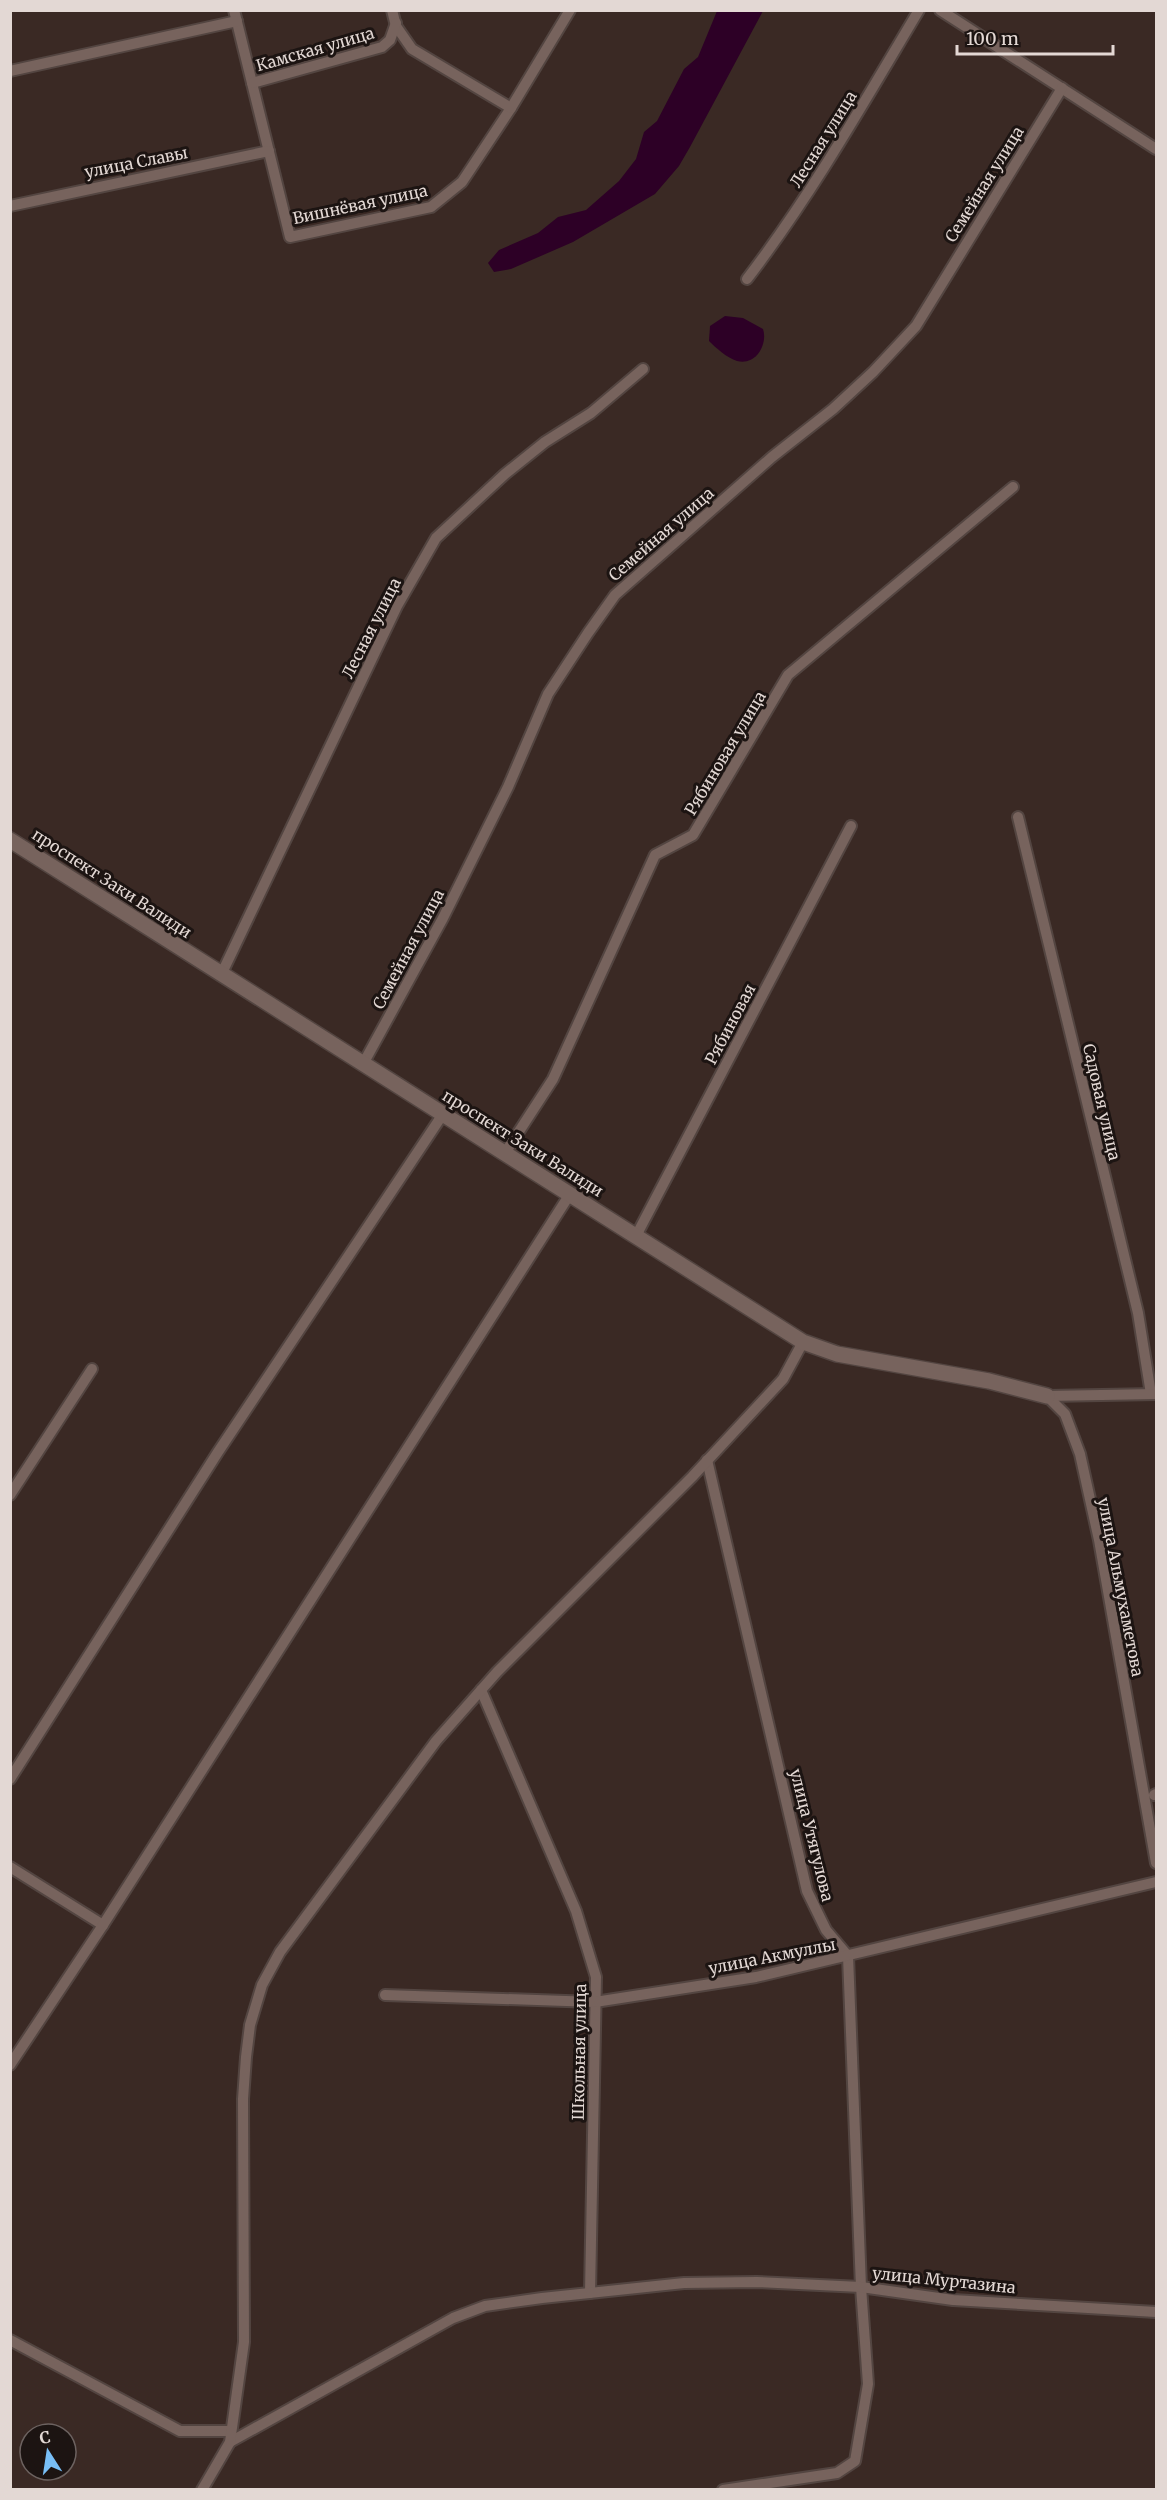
<svg xmlns="http://www.w3.org/2000/svg" width="1167" height="2500" font-family="Merriweather,serif">
<rect width="100%" height="100%" fill="#3a2924"/>
<g fill="#2d0026">
<polygon points="717,11 763,11 690,147 679,166 655,194 573,242 511,269 494,272 488,263 499,250 538,233 558,217 586,210 619,181 636,159 644,132 657,121 684,69 698,57"/>
<path d="M725 316 743 318 763 329C768 344 756 366 737 361 727 358 716 348 709 341L710 326Z"/>
</g>
<g fill="none" stroke-linecap="round" stroke-linejoin="round">
<g stroke="#534541" stroke-width="14">
<g id="street">
<polyline points="234,10 290,237 431,207 462,182 511,108"/>
<polyline points="392,10 396,26 412,49 511,108 570,10"/>
<polyline points="940,10 1156,149"/>
<polyline points="10,71 237,21"/>
<polyline points="252,83 382,47 390,40 396,23"/>
<polyline points="10,206 269,151"/>
<path d="M747 279C812 194 864 102 919 10"/>
<polyline points="1018,817 1138,1313 1151,1394"/>
<polyline points="221,975 397,606 436,538 505,474 545,442 591,413 643,369"/>
<polyline points="363,1064 443,918 508,787 548,694 588,633 615,595 772,457 833,409 873,372 916,326 1062,88"/>
<polyline points="505,1153 553,1079 655,855 693,835 788,675 1013,487"/>
<polyline points="636,1236 851,826"/>
<polyline points="1047,1396 1065,1414 1080,1454 1099,1540 1156,1863"/>
<polyline points="1047,1396 1156,1394"/>
<polyline points="707,1460 807,1891 826,1930 848,1956 861,2287 868,2384 855,2461 837,2473 723,2490"/>
<polyline points="10,1495 92,1369"/>
<polyline points="481,1690 576,1911 596,1977 590,2293"/>
<polyline points="10,1779 218,1452 443,1114"/>
<polyline points="1154,1795 1156,1794"/>
<polyline points="10,1867 103,1925"/>
<polyline points="385,1995 595,2002 756,1977 1156,1882"/>
<polyline points="10,2065 103,1925 570,1194"/>
<polyline points="10,2340 180,2431 231,2431"/>
<polyline points="230,2442 453,2318 485,2306 542,2298 684,2283 757,2282 861,2287 953,2300 1156,2312"/>
<polyline points="202,2490 230,2442 244,2342 243,2099 246,2057 250,2025 262,1985 280,1952 436,1741 497,1672 692,1477 783,1379 803,1342"/>
</g>
</g>
<g stroke="#534541" stroke-width="18">
<polyline id="secondary" points="10,840 803,1342 837,1354 989,1381 1047,1396"/>
</g>
<use href="#street" stroke="#77635d" stroke-width="10"/>
<use href="#secondary" stroke="#77635d" stroke-width="15"/>
</g>
<g text-anchor="middle" stroke-width="6" stroke-linejoin="round" paint-order="stroke">
<g font-size="16" fill="#e3d8d4" stroke="#1c1412">
<text transform="translate(315 49) rotate(-16)" y="6">Камская улица</text>
<text transform="translate(823 139) rotate(-58)" y="6">Лесная улица</text>
<text transform="translate(136 162) rotate(-11)" y="6">улица Славы</text>
<text transform="translate(984 184) rotate(-58)" y="6">Семейная улица</text>
<text transform="translate(360 204) rotate(-12)" y="6">Вишнёвая улица</text>
<text transform="translate(661 534) rotate(-41)" y="6">Семейная улица</text>
<text transform="translate(371 628) rotate(-63)" y="6">Лесная улица</text>
<text transform="translate(725 753) rotate(-59)" y="6">Рябиновая улица</text>
<text transform="translate(112 883) rotate(33)" y="6">проспект Заки Валиди</text>
<text transform="translate(408 949) rotate(-62)" y="6">Семейная улица</text>
<text transform="translate(730 1024) rotate(-62)" y="6">Рябиновая</text>
<text transform="translate(1102 1102) rotate(77)" y="6">Садовая улица</text>
<text transform="translate(523 1143) rotate(32)" y="6">проспект Заки Валиди</text>
<text transform="translate(1121 1587) rotate(79)" y="6">улица Альмухаметова</text>
<text transform="translate(812 1835) rotate(76)" y="6">улица Утягулова</text>
<text transform="translate(772 1956) rotate(-11)" y="6">улица Акмуллы</text>
<text transform="translate(579 2052) rotate(-89)" y="6">Школьная улица</text>
<text transform="translate(944 2280) rotate(6)" y="6">улица Муртазина</text>
</g>
</g>
<rect width="1167" height="2500" fill="none" stroke="#e3d8d4" stroke-width="24"/>
<g transform="translate(48 2452) rotate(348)"><circle r="28" fill="#1c1412" stroke="#6c6260" stroke-width="1.5"/>
<path d="M0-4.5L10 22L0 15L-10 22Z" fill="#78bff7"/>
<text y="-9" font-size="16" font-weight="bold" text-anchor="middle" fill="#e3d8d4">С</text>
</g>
<path d="M957 45v9h156v-9" fill="none" stroke="#e3d8d4" stroke-width="3"/>
<text x="966" y="45" font-size="18" fill="#e3d8d4" stroke="#1c1412" stroke-width="4.5" paint-order="stroke">100 m</text>
</svg>
